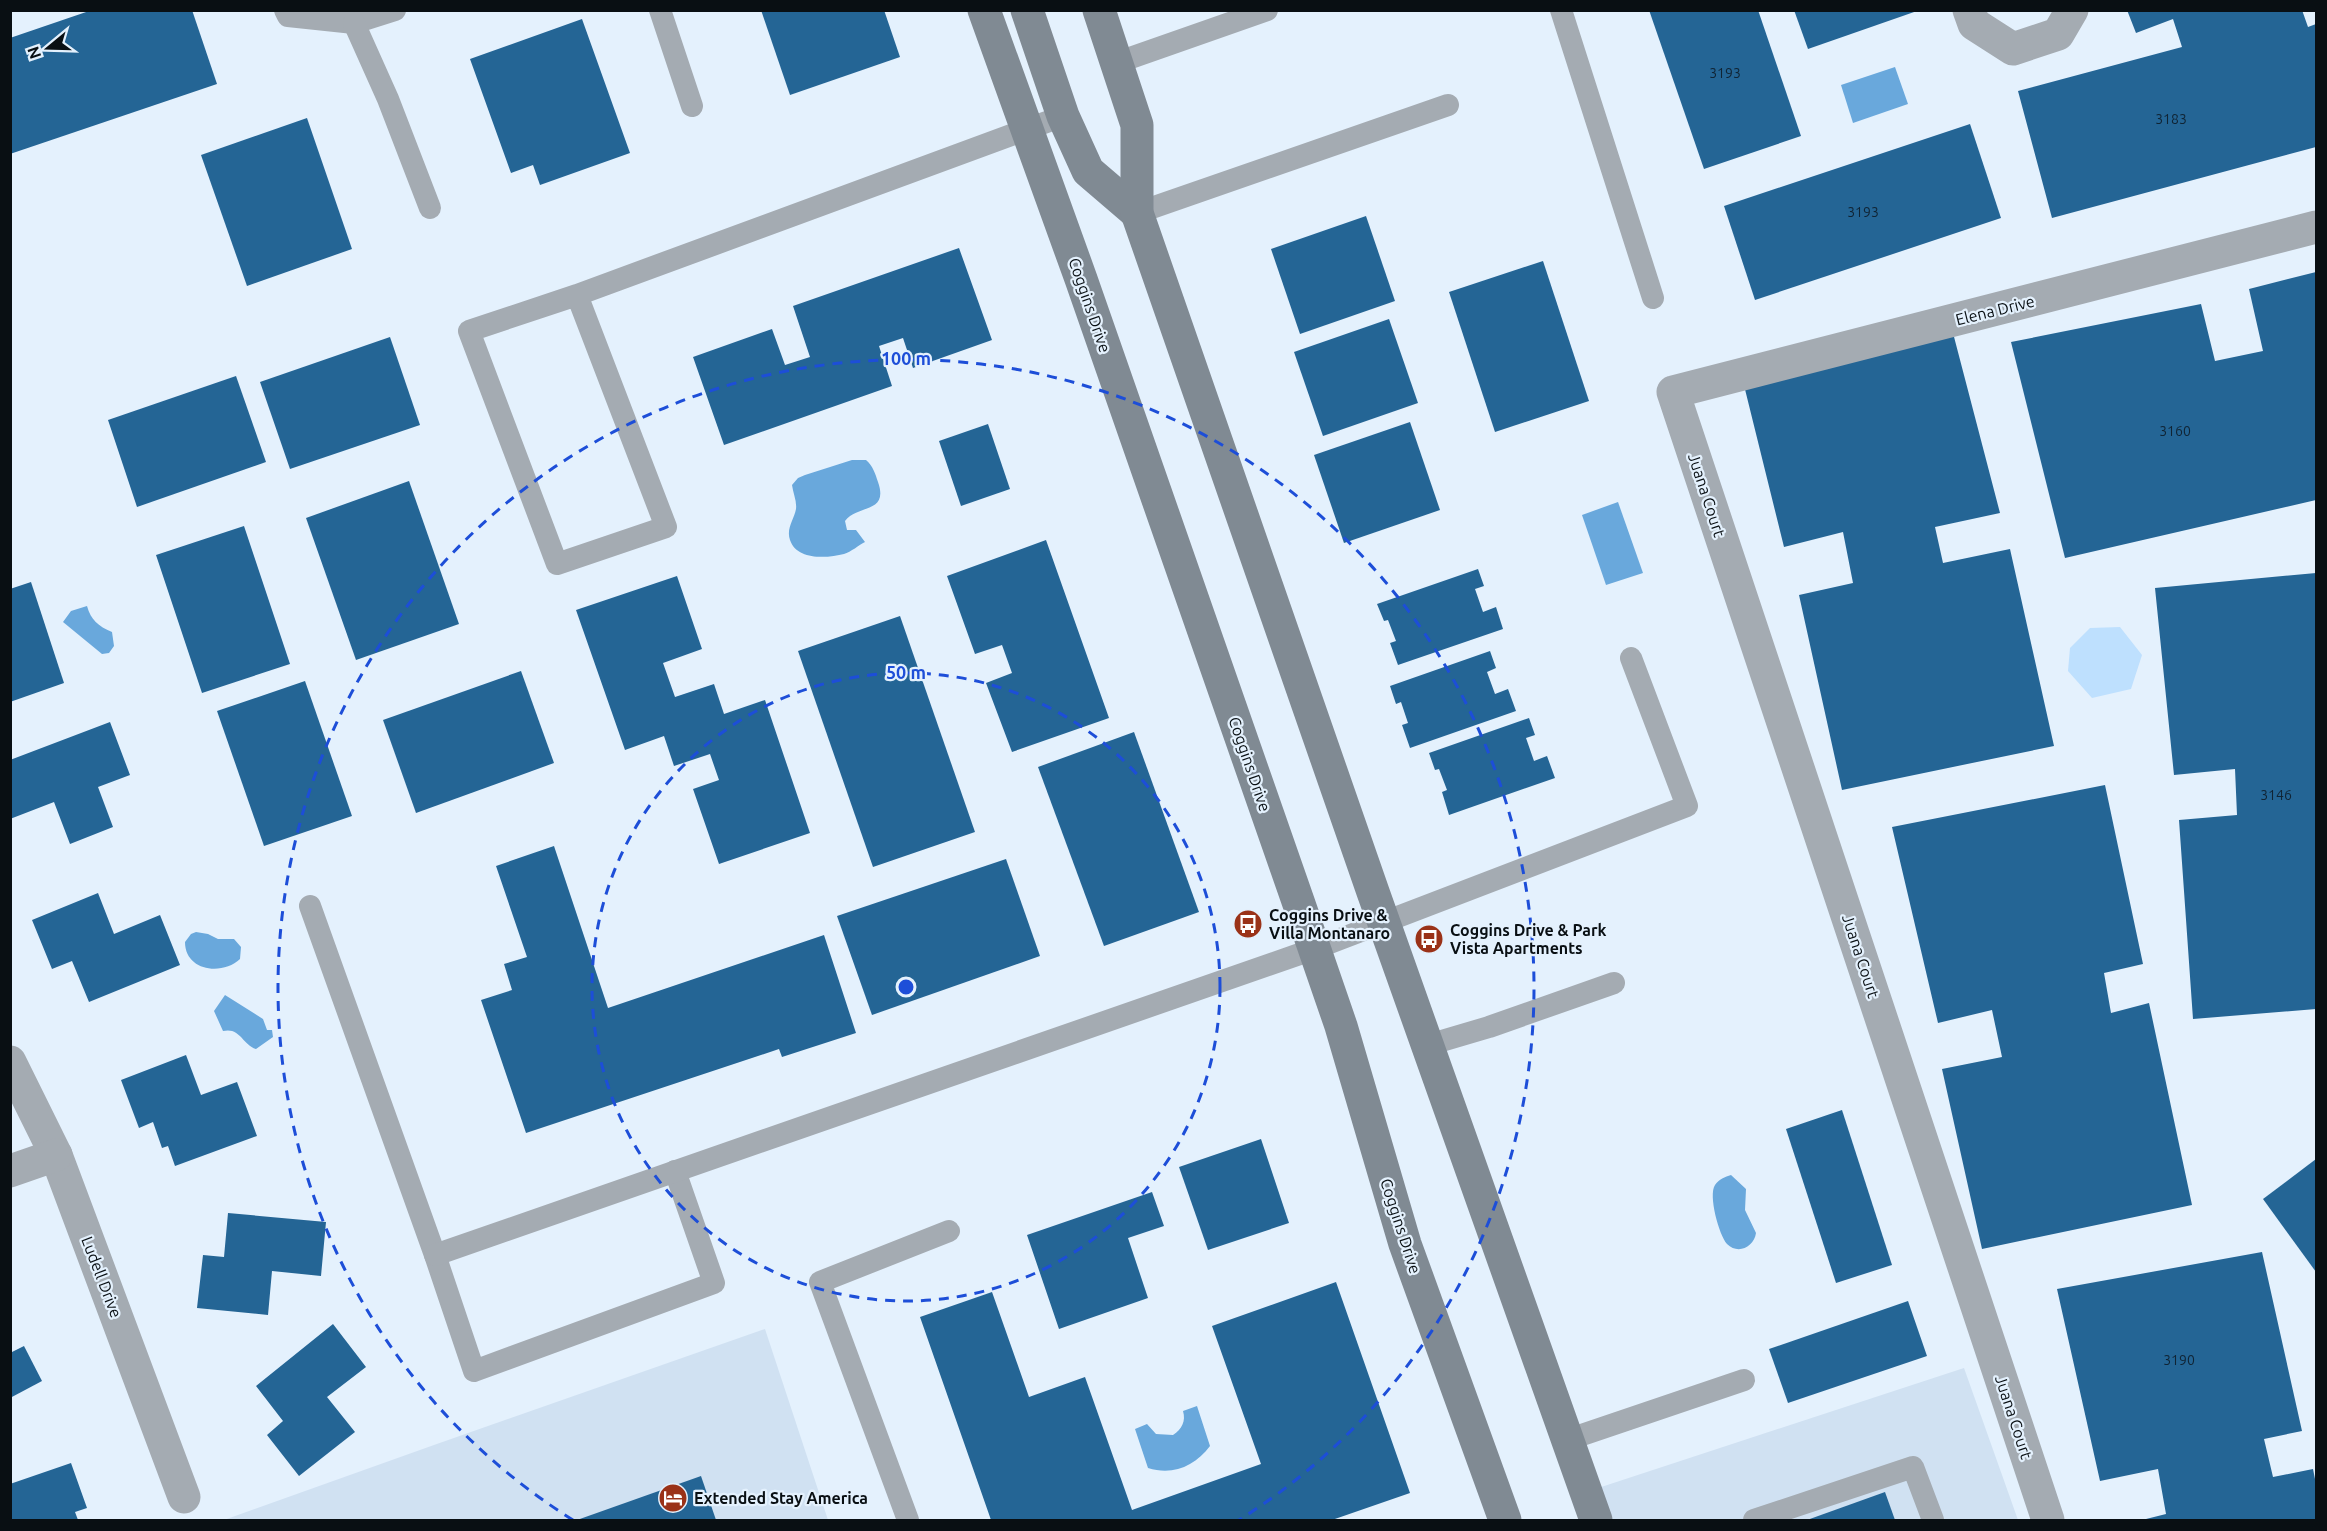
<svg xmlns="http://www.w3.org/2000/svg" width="2327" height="1531" font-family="Ubuntu,sans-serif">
<rect width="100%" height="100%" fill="#e4f1fd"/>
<g fill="#d0e1f2">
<polygon points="765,1329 828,1520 224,1520 434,1445"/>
<polygon points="1964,1368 2018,1520 1596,1520 1586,1492"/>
</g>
<polygon fill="#bee0fe" points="2120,627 2142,655 2131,689 2092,698 2068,671 2070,648 2090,628"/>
<g fill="#69a8dc">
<polygon points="1895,67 1908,104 1853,123 1841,85"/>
<path d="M852 460H866C873 466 875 473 878 482 889 514 858 504 845 521L847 530H856L865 542C859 545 851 552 844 554 828 558 797 561 790 540 786 528 794 520 796 509 797 501 793 493 792 485L798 478 805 475Z"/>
<polygon points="1618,502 1643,573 1606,585 1582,515"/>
<path d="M87 606C91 620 98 626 112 632L114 646 109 653 102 654 63 622 71 611Z"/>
<path d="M196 932 208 934 218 939H234L241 947 240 959C222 976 185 971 185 942L191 934Z"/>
<path d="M225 995 263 1019 267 1030H272L273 1037 256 1049C242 1044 240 1027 223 1031L214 1011Z"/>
<path d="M1731 1175 1746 1189 1745 1210 1756 1233C1754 1247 1738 1255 1727 1244 1719 1235 1708 1195 1715 1185 1719 1179 1725 1177 1731 1175Z"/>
<path d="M1197 1406 1210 1446C1195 1466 1173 1476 1148 1468L1135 1429 1147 1424 1156 1434 1173 1435C1182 1429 1186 1421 1183 1411Z"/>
</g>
<g fill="#246595">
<polygon points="92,10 192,10 217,84 10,154 10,38"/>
<polygon points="761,10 884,10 900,57 790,95"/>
<polygon points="1649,10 1758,10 1801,136 1704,169"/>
<polygon points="1794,10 1917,10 1917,11 1808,49"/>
<polygon points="2127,10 2302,10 2308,27 2316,24 2316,147 2052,218 2018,91 2182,47 2173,19 2136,33"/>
<polygon points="582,19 630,153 540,185 533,165 511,173 470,59"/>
<polygon points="307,118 352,249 247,286 201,155"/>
<polygon points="1970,124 2001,218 1755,300 1724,206"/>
<polygon points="1366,216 1395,301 1300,334 1271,249"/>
<polygon points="959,248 992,340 913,368 903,338 879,346 892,386 724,445 693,357 772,329 785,365 810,357 793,306"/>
<polygon points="1543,261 1589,401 1495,432 1449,292"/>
<polygon points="2316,272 2316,500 2065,558 2011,342 2201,304 2215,361 2263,351 2249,289"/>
<polygon points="1947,310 2000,513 1935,527 1943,563 2010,549 2054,746 1842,790 1799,595 1853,583 1843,532 1784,547 1738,361"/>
<polygon points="1389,319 1418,403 1323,436 1294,352"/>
<polygon points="390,337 420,425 290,469 260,382"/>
<polygon points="236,376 266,462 137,507 108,420"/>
<polygon points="1410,422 1440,510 1344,543 1314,455"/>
<polygon points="988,424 1010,489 961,506 939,441"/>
<polygon points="409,481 459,624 356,660 306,518"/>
<polygon points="244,526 290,664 202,693 156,555"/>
<polygon points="1046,540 1109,718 1012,752 986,683 1012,673 1002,645 975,654 947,576"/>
<polygon points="1478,569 1484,586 1475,589 1483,612 1496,607 1503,629 1398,665 1390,643 1396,641 1388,620 1384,621 1377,604"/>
<polygon points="2316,573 2316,1009 2193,1019 2179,820 2237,815 2235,769 2174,775 2155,588"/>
<polygon points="677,576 702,649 663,663 675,697 714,684 724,714 765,700 810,833 719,864 693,789 719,780 710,754 674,766 664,736 625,750 576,610"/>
<polygon points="31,582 64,683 10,702 10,589"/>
<polygon points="900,616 975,832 873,867 798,651"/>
<polygon points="1490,651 1496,668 1487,672 1495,694 1508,689 1516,711 1410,748 1402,725 1408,723 1401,702 1396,704 1390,686"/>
<polygon points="521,671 554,763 416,813 383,720"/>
<polygon points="305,681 352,816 264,846 217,711"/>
<polygon points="1529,718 1535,735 1526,738 1534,761 1547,756 1555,778 1449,815 1442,792 1447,790 1439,769 1435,770 1429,753"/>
<polygon points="110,722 130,775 98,787 113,827 70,844 54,802 10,819 10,760"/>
<polygon points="1134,732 1199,912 1104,946 1038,767"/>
<polygon points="2105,785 2143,964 2104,973 2111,1013 2149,1003 2192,1205 1982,1249 1942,1069 2002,1057 1992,1010 1938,1023 1892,827"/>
<polygon points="554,846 608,1008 824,935 856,1033 782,1057 779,1049 526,1133 481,1000 512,990 504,964 527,957 496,866"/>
<polygon points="1006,859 1040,956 872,1015 837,916"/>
<polygon points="98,893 114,934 160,915 180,965 89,1002 72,961 52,969 32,920"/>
<polygon points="186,1055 201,1095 237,1082 257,1136 175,1166 168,1146 162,1148 153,1122 139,1128 121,1080"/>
<polygon points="1842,1110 1892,1265 1836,1283 1786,1129"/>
<polygon points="1261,1139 1289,1223 1208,1250 1179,1167"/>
<polygon points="2316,1159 2316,1272 2263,1199"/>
<polygon points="1152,1192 1164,1226 1128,1238 1148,1298 1059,1329 1027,1235"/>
<polygon points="228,1213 326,1222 321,1276 272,1271 268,1315 197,1308 203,1255 224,1257"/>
<polygon points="2262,1252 2302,1431 2264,1439 2273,1477 2313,1469 2316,1484 2316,1520 2142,1520 2166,1514 2158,1469 2100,1481 2057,1289"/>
<polygon points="1336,1282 1410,1493 1332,1520 991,1520 920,1317 992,1292 1029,1397 1085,1377 1132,1510 1261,1464 1212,1326"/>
<polygon points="1908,1301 1927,1356 1788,1403 1769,1349"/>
<polygon points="333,1324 366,1367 327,1397 355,1432 299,1476 267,1435 283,1421 256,1386"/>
<polygon points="24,1346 42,1381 10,1398 10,1353"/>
<polygon points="71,1463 87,1508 75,1512 78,1520 10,1520 10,1484"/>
<polygon points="701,1476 716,1520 577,1520"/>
<polygon points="1885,1492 1895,1520 1807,1520"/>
</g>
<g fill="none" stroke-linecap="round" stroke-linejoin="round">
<g stroke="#a4abb2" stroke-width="22">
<polyline points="285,10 288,16 354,23 395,10"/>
<polyline points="660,10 692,106"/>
<polyline points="1561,10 1653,298"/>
<polyline points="354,23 388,99 430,208"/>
<polyline points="1116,63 1267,10"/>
<polyline points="1137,213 1448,105"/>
<polyline points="577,295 666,527 557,564 469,331 577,295 1063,116"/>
<polyline points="310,906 435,1255 474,1371 714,1283 675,1171"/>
<polyline points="1428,1045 1489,1027 1614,983"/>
<polyline points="435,1255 1314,949 1687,806 1631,658"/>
<polyline points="1567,1440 1744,1380"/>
<polyline points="908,1520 820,1282 949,1231"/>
<polyline points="1754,1520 1913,1467 1933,1520"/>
</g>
<g stroke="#a4abb2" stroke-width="33">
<polyline points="1969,10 1974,24 2013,49 2058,34 2072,10"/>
<polyline points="10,1062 56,1155 184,1497"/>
<polyline points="10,1171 56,1155"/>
<polyline points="2048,1520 1673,392 2316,227"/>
</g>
<g stroke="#808a93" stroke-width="33">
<polyline points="984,10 1081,279 1299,904 1341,1026 1405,1244 1505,1520"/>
<polyline points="1027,10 1063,116 1088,171 1137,213"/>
<polyline points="1099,10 1137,125 1137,213 1373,892 1596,1520"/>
</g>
</g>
<g fill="none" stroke="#1d4ed8" stroke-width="3" stroke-dasharray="10 8">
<circle cx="906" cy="987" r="314"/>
<path d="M573 1520A628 628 0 1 1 1239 1520"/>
</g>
<defs>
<g id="bus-disc" transform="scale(1.5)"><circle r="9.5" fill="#9a3218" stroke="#e4f1fd"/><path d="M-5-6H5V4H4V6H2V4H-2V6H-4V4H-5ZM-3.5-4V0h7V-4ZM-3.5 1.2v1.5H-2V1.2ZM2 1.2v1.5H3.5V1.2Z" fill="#fff"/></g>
<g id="hotel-disc" transform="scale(1.5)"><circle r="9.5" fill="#9a3218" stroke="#e4f1fd"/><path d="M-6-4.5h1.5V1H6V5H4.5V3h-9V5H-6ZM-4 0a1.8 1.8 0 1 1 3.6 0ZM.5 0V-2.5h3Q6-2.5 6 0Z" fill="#fff"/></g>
</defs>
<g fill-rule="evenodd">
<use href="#bus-disc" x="1248" y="924"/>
<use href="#bus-disc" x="1429" y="939"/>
<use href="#hotel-disc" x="673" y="1498"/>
</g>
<g text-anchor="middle" stroke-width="4.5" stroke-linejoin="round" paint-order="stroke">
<g font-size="14" fill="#102434">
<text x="1725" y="78">3193</text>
<text x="2171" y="124">3183</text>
<text x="1863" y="217">3193</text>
<text x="2175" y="436">3160</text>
<text x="2276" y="800">3146</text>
<text x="2179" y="1365">3190</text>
</g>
<g font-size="16" fill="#090f13" stroke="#e4f1fd">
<text transform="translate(1090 305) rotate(71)" y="6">Coggins Drive</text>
<text transform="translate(1995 310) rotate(-14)" y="6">Elena Drive</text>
<text transform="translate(1707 495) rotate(72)" y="6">Juana Court</text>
<text transform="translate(1250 764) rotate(71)" y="6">Coggins Drive</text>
<text transform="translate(1861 956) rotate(72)" y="6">Juana Court</text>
<text transform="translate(1401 1226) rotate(72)" y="6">Coggins Drive</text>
<text transform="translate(102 1277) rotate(69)" y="6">Ludell Drive</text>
<text transform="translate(2014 1417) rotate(72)" y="6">Juana Court</text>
</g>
<g font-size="16" font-weight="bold" fill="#090f13" stroke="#e4f1fd" text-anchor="start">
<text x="1269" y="921">Coggins Drive &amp;<tspan x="1269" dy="18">Villa Montanaro</tspan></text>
<text x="1450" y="936">Coggins Drive &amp; Park<tspan x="1450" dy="18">Vista Apartments</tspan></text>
<text x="694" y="1504">Extended Stay America</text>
</g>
</g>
<circle cx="906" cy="987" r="9" fill="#1d4ed8" stroke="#e4f1fd" stroke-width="3"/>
<g font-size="18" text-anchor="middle" font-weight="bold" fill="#1d4ed8" stroke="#e4f1fd" stroke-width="4.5" stroke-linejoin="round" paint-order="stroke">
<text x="906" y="365">100 m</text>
<text x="906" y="679">50 m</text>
</g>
<rect width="2327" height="1531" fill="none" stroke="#090f13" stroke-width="24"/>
<g transform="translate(48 48) rotate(251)" stroke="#e4f1fd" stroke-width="4.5" paint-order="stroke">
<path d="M0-4.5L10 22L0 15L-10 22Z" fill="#090f13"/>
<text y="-9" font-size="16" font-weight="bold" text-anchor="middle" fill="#090f13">N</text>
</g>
</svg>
